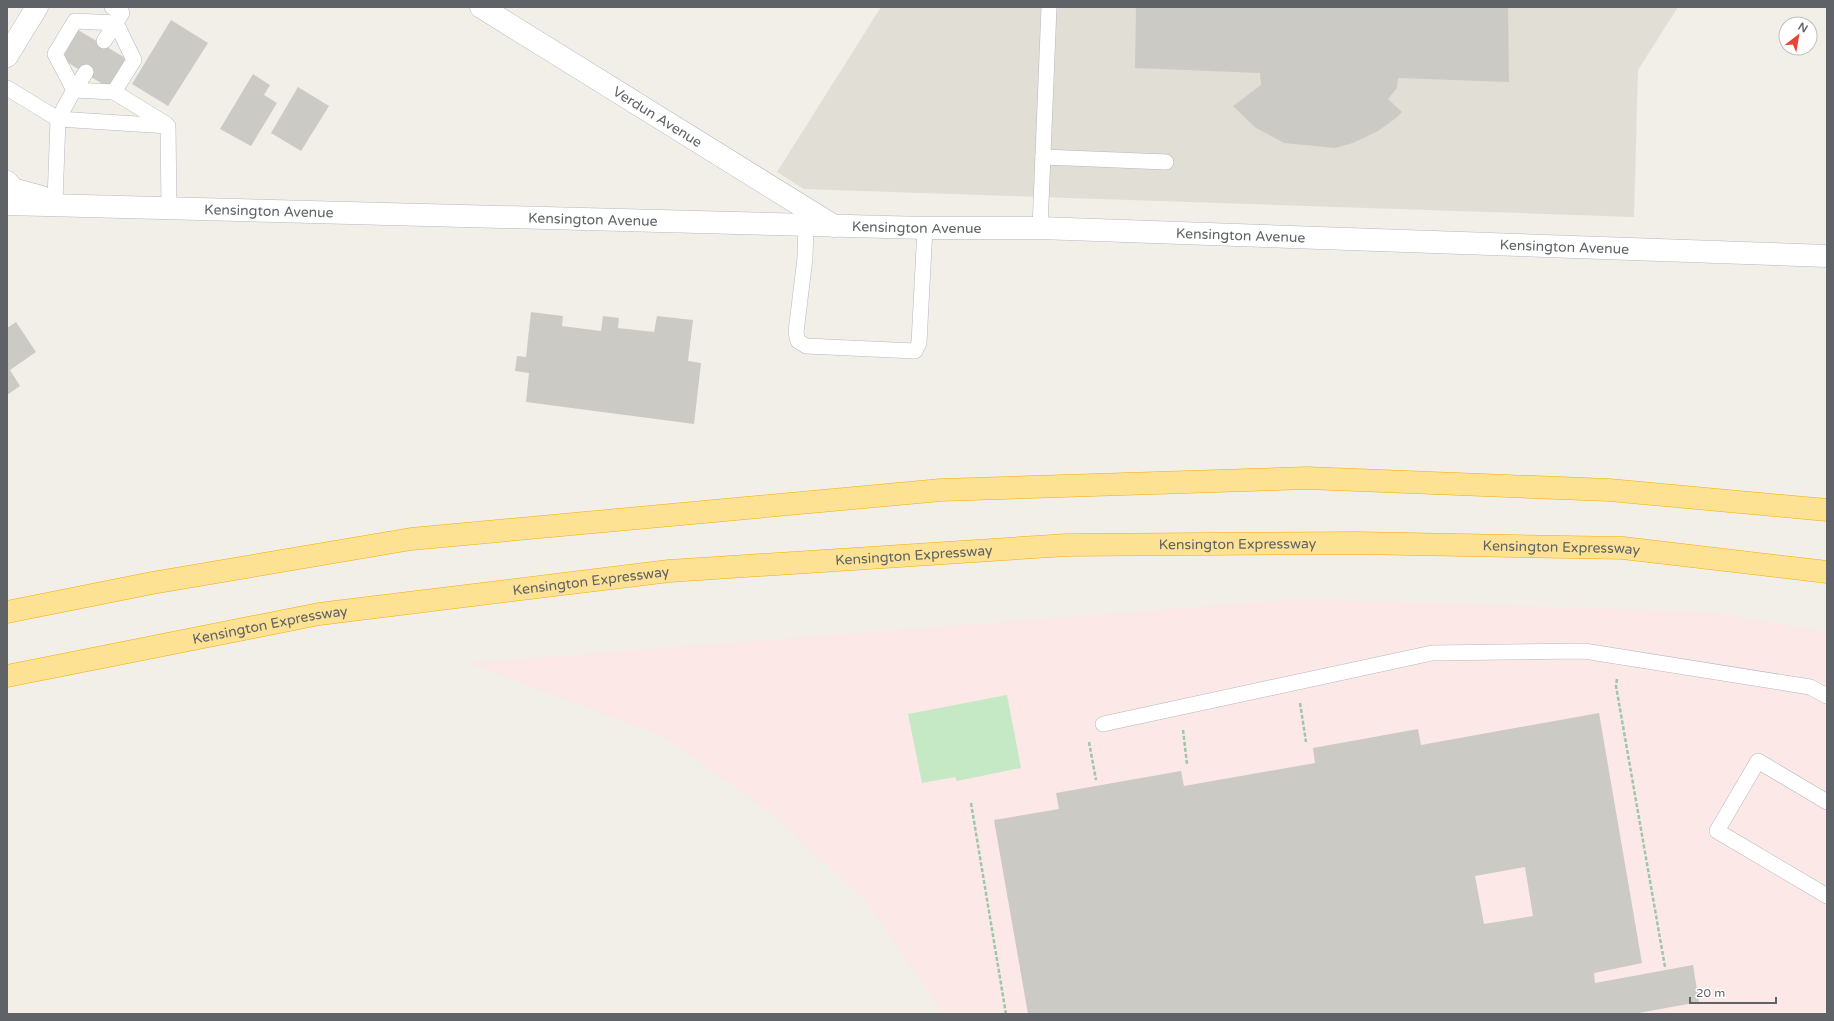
<svg xmlns="http://www.w3.org/2000/svg" width="1834" height="1021" font-family="'Varela Round',sans-serif">
<rect width="100%" height="100%" fill="#f1efe8"/>
<polygon fill="#e1ded6" points="881,7 1678,7 1638,70 1634,217 804,189 777,172"/>
<polygon fill="#fce8e6" points="1301,599 1711,612 1827,632 1827,1014 944,1014 864,899 778,819 667,738 468,663"/>
<polygon fill="#c5e8c5" points="1007,695 1021,768 957,781 955,777 922,783 908,714"/>
<g fill="#cccac5" fill-rule="evenodd">
<polygon points="1136,7 1508,7 1509,82 1398,78 1397,88 1388,99 1402,112 1396,118 1378,131 1353,143 1335,148 1284,143 1256,128 1233,106 1261,85 1260,73 1135,68"/>
<polygon points="171,20 208,43 168,106 132,84"/>
<polygon points="78,30 127,59 109,88 62,59"/>
<polygon points="253,74 270,85 264,95 277,103 251,146 220,129"/>
<polygon points="298,87 329,106 301,151 271,133"/>
<polygon points="531,312 563,316 562,326 601,331 603,316 619,318 618,328 654,332 657,316 693,320 688,361 701,363 694,424 526,402 529,373 515,371 517,356 526,357"/>
<polygon points="16,322 36,352 10,370 20,386 7,395 7,328"/>
<path d="M1599 713 1642 963 1594 973 1595 983 1693 965 1699 1002 1633 1014H1028L994 820 1059 809 1056 793 1181 771 1184 786 1315 763 1313 748 1418 729 1421 745ZM1525 867 1533 916 1484 924 1475 876Z"/>
</g>
<g fill="none" stroke-linecap="round" stroke-linejoin="round">
<g stroke="#b5b8bc" stroke-width="16">
<g id="service">
<polyline points="104,41 116,23"/>
<polyline points="86,72 74,90 114,92 134,60 116,23 122,13 112,7"/>
<polyline points="7,88 58,119 74,90 55,54 75,21 116,23"/>
<polyline points="114,92 166,124"/>
<polyline points="1043,157 1166,162"/>
<polyline points="55,201 58,119 168,126 169,208"/>
<polyline points="806,225 805,258 796,332 798,341 806,346 915,351 919,343 925,228"/>
<polyline points="1040,228 1049,7"/>
<polyline points="1103,724 1432,653 1584,651 1810,687 1827,696"/>
<polyline points="1827,802 1758,761 1717,831 1827,896"/>
</g>
</g>
<g stroke="#b5b8bc" stroke-width="23">
<g id="minor">
<path id="s1" d="M481 7 834 226"/>
</g>
</g>
<g stroke="#b5b8bc" stroke-width="23">
<g id="tertiary">
<polyline points="7,56 37,7"/>
<polyline points="7,182 13,189 42,197"/>
<path id="s2" d="M7 204 925 228H1040L1827 256"/>
</g>
</g>
<g stroke="#f9ab00" stroke-width="23">
<g id="motorway">
<polyline points="7,612 152,583 411,539 941,490 1307,478 1609,490 1827,510"/>
<path id="s3" d="M7 676 319 614 669 571 1067 545 1356 543 1623 548 1827 572"/>
</g>
</g>
<g stroke="#9cc7a9" stroke-width="2.5" stroke-dasharray="4 2" stroke-linecap="butt">
<polyline points="1617,679 1616,686 1665,967"/>
<polyline points="1300,703 1306,742"/>
<polyline points="1183,730 1187,764"/>
<polyline points="1089,742 1096,780"/>
<polyline points="971,803 1006,1014"/>
</g>
<use href="#service" stroke="#fff" stroke-width="15"/>
<use href="#minor" stroke="#fff" stroke-width="22"/>
<use href="#tertiary" stroke="#fff" stroke-width="22"/>
<use href="#motorway" stroke="#fde293" stroke-width="22"/>
</g>
<g text-anchor="middle" stroke-width="4" stroke-linejoin="round" paint-order="stroke">
<g font-size="14" fill="#5f6368" stroke="#fff">
<text dy="5" stroke="none"><textPath href="#s1" startOffset="208">Verdun Avenue</textPath></text>
<text dy="5" stroke="none"><textPath href="#s2" startOffset="262">Kensington Avenue</textPath></text>
<text dy="5" stroke="none"><textPath href="#s2" startOffset="586">Kensington Avenue</textPath></text>
<text dy="5" stroke="none"><textPath href="#s2" startOffset="910">Kensington Avenue</textPath></text>
<text dy="5" stroke="none"><textPath href="#s2" startOffset="1234">Kensington Avenue</textPath></text>
<text dy="5" stroke="none"><textPath href="#s2" startOffset="1558">Kensington Avenue</textPath></text>
<text dy="5" stroke="none"><textPath href="#s3" startOffset="1240">Kensington Expressway</textPath></text>
<text dy="5" stroke="none"><textPath href="#s3" startOffset="1564">Kensington Expressway</textPath></text>
<text dy="5" stroke="none"><textPath href="#s3" startOffset="916">Kensington Expressway</textPath></text>
<text dy="5" stroke="none"><textPath href="#s3" startOffset="592">Kensington Expressway</textPath></text>
<text dy="5" stroke="none"><textPath href="#s3" startOffset="268">Kensington Expressway</textPath></text>
</g>
</g>
<rect width="1834" height="1021" fill="none" stroke="#5f6368" stroke-width="16"/>
<g transform="translate(1798 36) rotate(31)"><circle r="19" fill="#ffffff" stroke="#bfc1c3"/>
<path d="M0-3L7 15L0 10L-7 15Z" fill="#ea4335"/>
<text y="-6" font-size="11" font-weight="bold" text-anchor="middle" fill="#5f6368">N</text>
</g>
<path d="M1690 997v6h86v-6" fill="none" stroke="#5f6368" stroke-width="2"/>
<text x="1696" y="997" font-size="12" fill="#5f6368" stroke="#ffffff" stroke-width="3" paint-order="stroke">20 m</text>
</svg>
